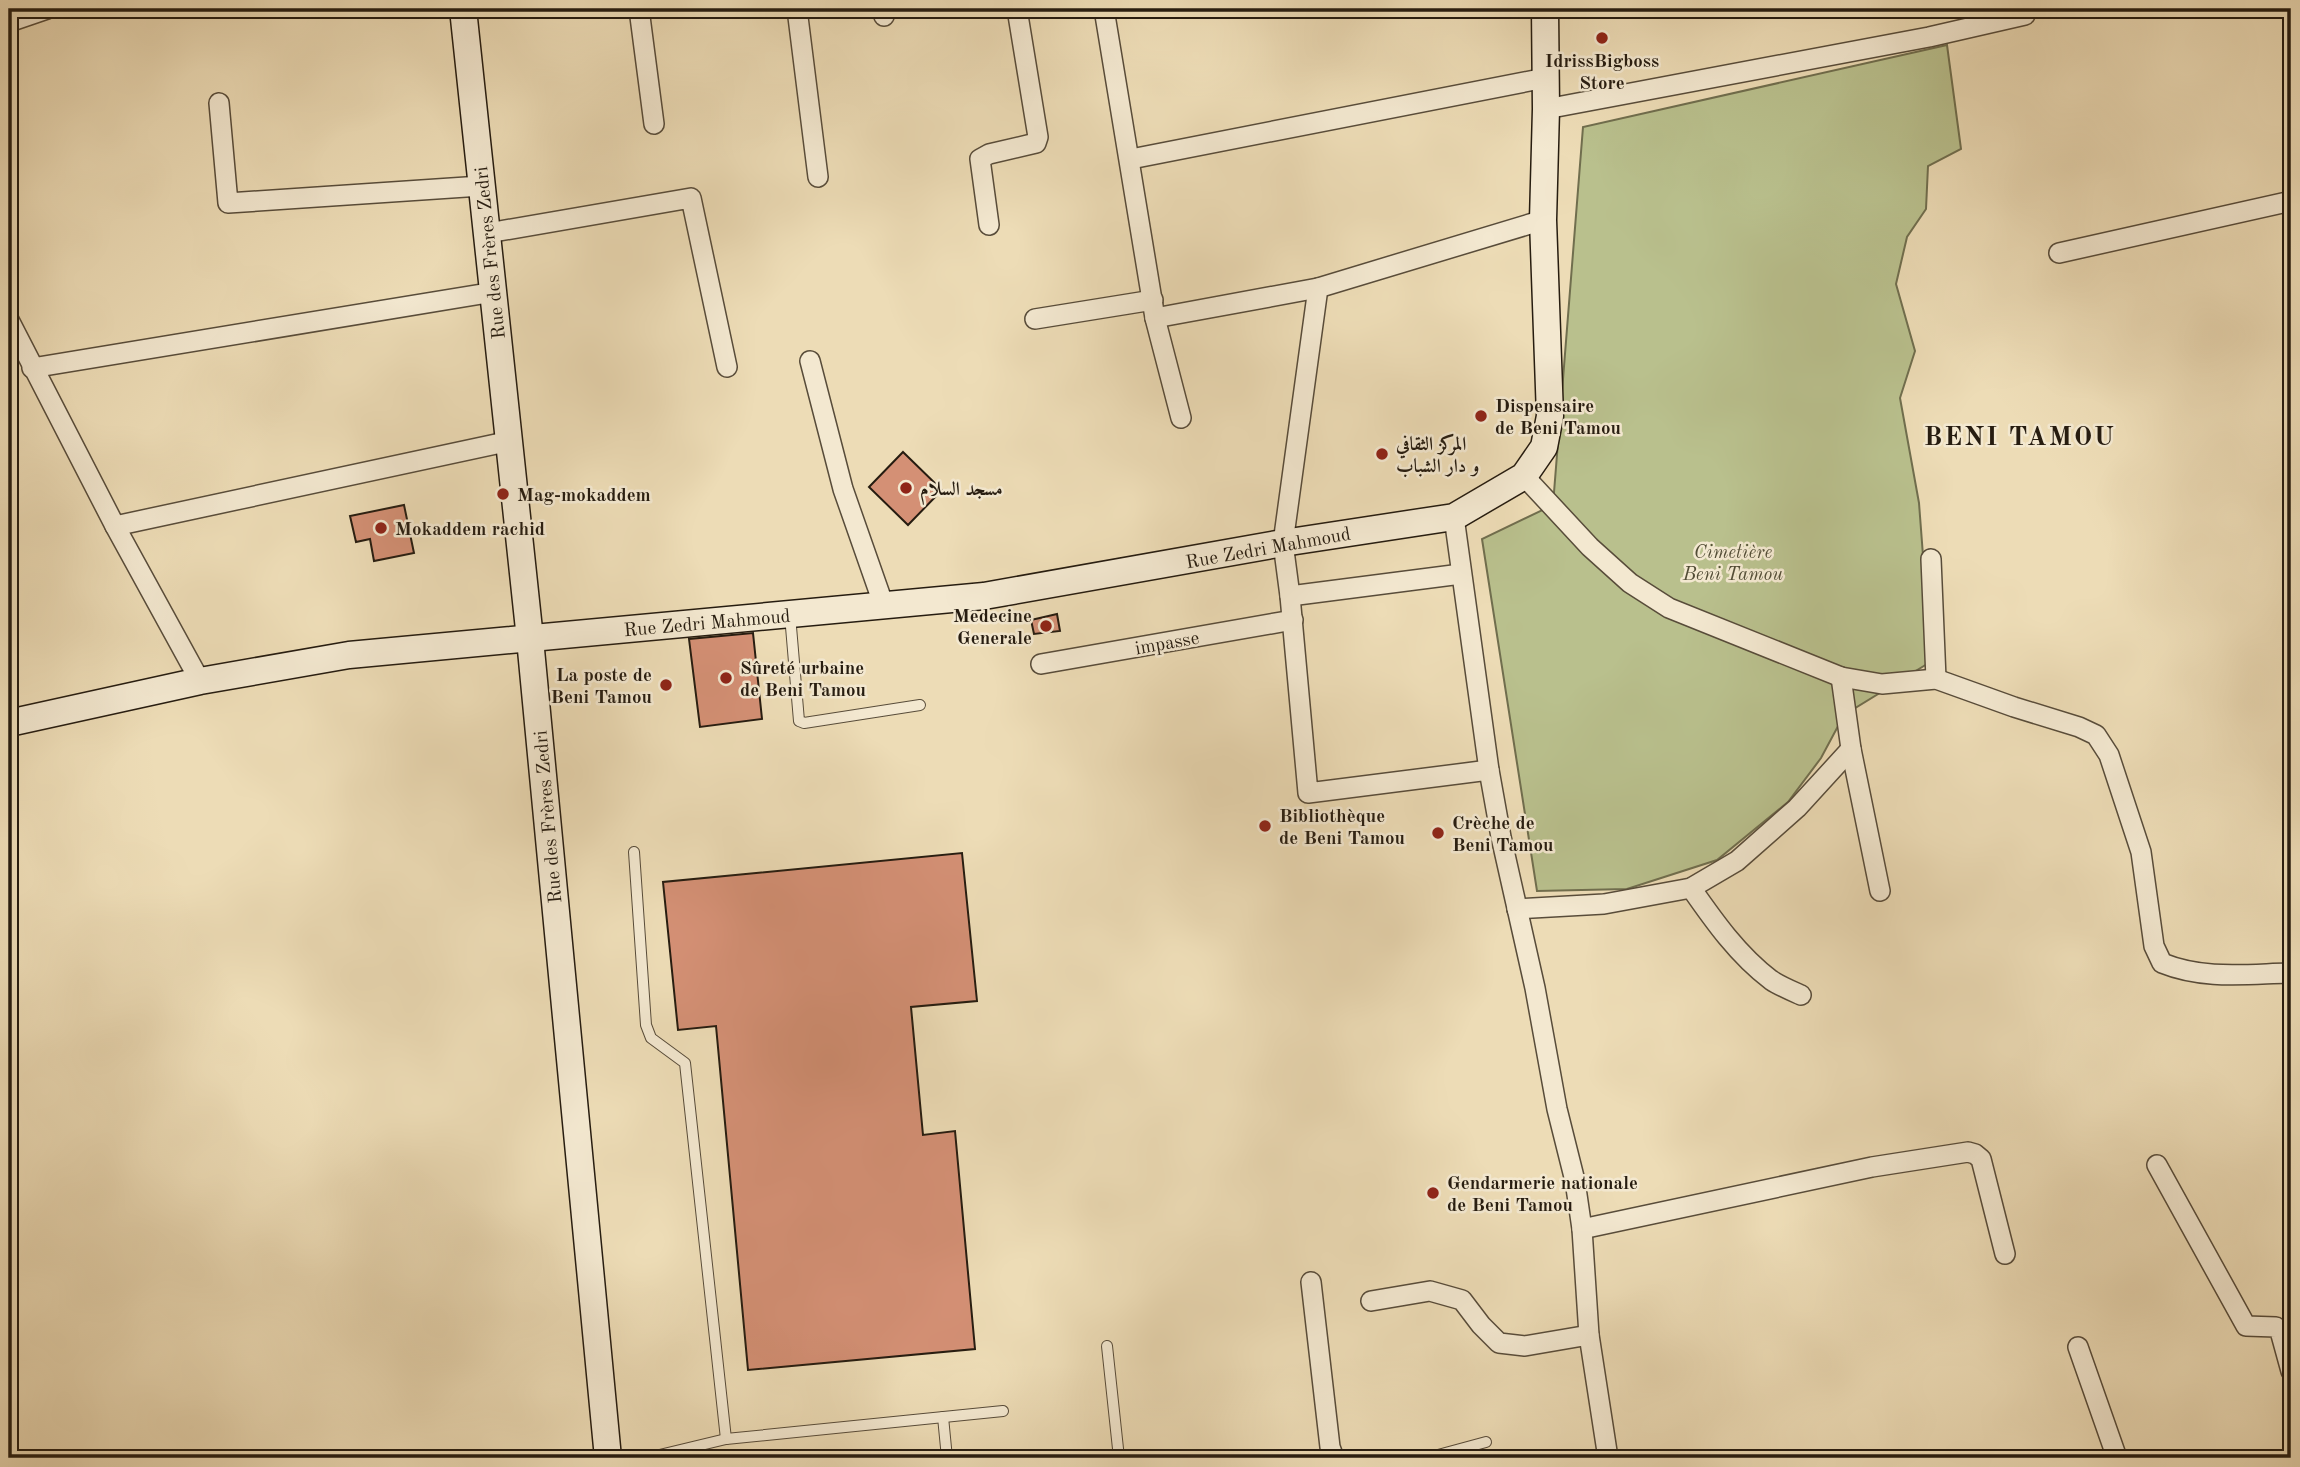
<svg xmlns="http://www.w3.org/2000/svg" width="2300" height="1467" font-family="'Old Standard TT',Amiri,serif">
<rect width="100%" height="100%" fill="#eddcb6"/>
<filter id="stains"><feTurbulence type="fractalNoise" baseFrequency=".00286" numOctaves="4"/><feColorMatrix values="0 0 0 0 .2 0 0 0 0 .09 0 0 0 0 .02 0 0 0 .5 -.17"/></filter>
<radialGradient id="worn" r=".72"><stop offset=".6" stop-color="#630" stop-opacity="0"/><stop offset="1" stop-color="#630" stop-opacity=".3"/></radialGradient>
<polygon fill="#b9c08d" stroke="#706e4e" stroke-width="2" points="1947,45 1961,149 1928,166 1926,209 1907,237 1896,284 1915,351 1900,398 1919,503 1925,582 1927,664 1844,715 1821,758 1788,802 1717,860 1627,889 1537,891 1482,539 1553,505 1583,127"/>
<g fill="#d49075" stroke="#261c10" stroke-width="2">
<polygon points="903,452 942,490 908,525 869,487"/>
<polygon points="404,505 414,553 374,561 370,539 356,542 350,516"/>
<polygon points="1057,614 1060,631 1034,634 1031,620"/>
<polygon points="753,633 762,719 700,727 689,639"/>
<polygon points="962,853 977,1001 911,1007 923,1135 955,1131 975,1349 748,1370 716,1026 678,1030 663,882"/>
</g>
<g fill="none" stroke-linecap="round" stroke-linejoin="round">
<g stroke="#584c3a" stroke-width="12">
<g id="lane">
<polyline points="790,615 799,721 804,723 920,705"/>
<polyline points="634,852 646,1025 651,1038 685,1063 726,1439"/>
<polyline points="1107,1346 1119,1458"/>
<polyline points="943,1417 947,1458"/>
<polyline points="647,1458 726,1439 1003,1411"/>
<polyline points="1427,1458 1486,1442"/>
</g>
</g>
<g stroke="#584c3a" stroke-width="22">
<g id="street">
<polyline points="639,9 654,124"/>
<polyline points="797,9 818,177"/>
<polyline points="884,9 884,16"/>
<polyline points="1104,9 1155,318 1181,418"/>
<polyline points="9,22 47,9"/>
<polyline points="219,103 228,203 481,186"/>
<polyline points="1546,109 1929,37 2025,15"/>
<polyline points="1131,159 1545,78"/>
<polyline points="989,225 980,159 989,154 1036,143 1038,137 1017,9"/>
<polyline points="488,233 691,198 727,367"/>
<polyline points="2059,253 2291,201"/>
<polyline points="1155,318 1318,288"/>
<polyline points="1035,319 1153,300"/>
<polyline points="9,320 115,526 200,681"/>
<polyline points="810,361 843,489 884,606"/>
<polyline points="32,368 494,292"/>
<path d="M1524 476 1590 547 1630 583 1669 608 1841 677 1882 684 1936 679 2014 707 2079 727 2096 735 2109 755 2141 852 2154 946 2162 963C2204 980 2246 974 2291 973"/>
<polyline points="1454,517 1489,770 1501,837 1535,988 1557,1109 1575,1181 1582,1229 1589,1335 1608,1458"/>
<polyline points="115,526 510,441"/>
<polyline points="1931,559 1936,679"/>
<polyline points="1290,596 1461,574"/>
<polyline points="1041,664 1293,620"/>
<polyline points="1841,677 1851,749 1880,891"/>
<polyline points="1489,770 1308,793 1290,596 1283,543 1318,288 1543,220"/>
<path d="M1691 888C1714 921 1738 955 1771 980 1780 986 1792 991 1801 995"/>
<polyline points="1517,909 1604,904 1691,888 1737,861 1797,808 1851,749"/>
<polyline points="2157,1165 2246,1326 2276,1327 2280,1331 2291,1371"/>
<polyline points="1582,1229 1872,1167 1968,1152 1975,1154 1981,1159 2005,1254"/>
<polyline points="1311,1282 1330,1447 1334,1458"/>
<polyline points="1371,1301 1430,1291 1462,1300 1481,1325 1499,1343 1525,1346 1589,1335"/>
<polyline points="2078,1347 2117,1458"/>
</g>
</g>
<g stroke="#261c10" stroke-width="29">
<g id="secondary">
<polyline points="463,9 530,639 608,1458"/>
<polyline points="9,723 200,681 349,655 984,596 1283,543 1454,517 1524,476 1544,447 1550,416 1543,220 1546,109 1545,9"/>
</g>
</g>
<use href="#lane" stroke="#f3e8d0" stroke-width="10"/>
<use href="#street" stroke="#f3e8d0" stroke-width="19"/>
<use href="#secondary" stroke="#f3e8d0" stroke-width="26"/>
</g>
<g fill="#8f2418" stroke="#f3e8d0" stroke-width="2.5">
<circle cx="1602" cy="38" r="7"/>
<circle cx="1481" cy="416" r="7"/>
<circle cx="1382" cy="454" r="7"/>
<circle cx="906" cy="488" r="7"/>
<circle cx="503" cy="494" r="7"/>
<circle cx="381" cy="528" r="7"/>
<circle cx="1046" cy="626" r="7"/>
<circle cx="726" cy="678" r="7"/>
<circle cx="666" cy="685" r="7"/>
<circle cx="1265" cy="826" r="7"/>
<circle cx="1438" cy="833" r="7"/>
<circle cx="1433" cy="1193" r="7"/>
</g>
<g text-anchor="middle" stroke-width="5" stroke-linejoin="round" paint-order="stroke">
<g font-size="19" font-weight="bold" fill="#261c10" stroke="#f3e8d0" text-anchor="start">
<text x="1602" y="67" text-anchor="middle">IdrissBigboss<tspan x="1602" dy="22">Store</tspan></text>
<text x="1495" y="412">Dispensaire<tspan x="1495" dy="22">de Beni Tamou</tspan></text>
<text x="1396" y="450">المركز الثقافي<tspan x="1396" dy="22">و دار الشباب</tspan></text>
<text x="920" y="495">مسجد السلام</text>
<text x="517" y="501">Mag-mokaddem</text>
<text x="395" y="535">Mokaddem rachid</text>
<text x="1032" y="622" text-anchor="end">Medecine<tspan x="1032" dy="22">Generale</tspan></text>
<text x="740" y="674">Sûreté urbaine<tspan x="740" dy="22">de Beni Tamou</tspan></text>
<text x="652" y="681" text-anchor="end">La poste de<tspan x="652" dy="22">Beni Tamou</tspan></text>
<text x="1279" y="822">Bibliothèque<tspan x="1279" dy="22">de Beni Tamou</tspan></text>
<text x="1452" y="829">Crèche de<tspan x="1452" dy="22">Beni Tamou</tspan></text>
<text x="1447" y="1189">Gendarmerie nationale<tspan x="1447" dy="22">de Beni Tamou</tspan></text>
</g>
<g font-size="19" fill="#261c10" stroke="#f3e8d0">
<text transform="translate(489 253) rotate(-96)" y="7">Rue des Frères Zedri</text>
<text transform="translate(1268 547) rotate(-10)" y="7">Rue Zedri Mahmoud</text>
<text transform="translate(707 622) rotate(-5)" y="7">Rue Zedri Mahmoud</text>
<text transform="translate(1167 642) rotate(-10)" y="7">impasse</text>
<text transform="translate(547 817) rotate(-95)" y="7">Rue des Frères Zedri</text>
</g>
<g font-size="19" font-style="italic" fill="#524d36" stroke="#f3e8d0">
<text x="1733" y="558">Cimetière<tspan x="1733" dy="22">Beni Tamou</tspan></text>
</g>
<g font-size="26" font-weight="bold" letter-spacing="2" fill="#261c10" stroke="#f3e8d0">
<text x="2020" y="445">BENI TAMOU</text>
</g>
</g>
<rect width="2300" height="1467" fill="none" stroke="#eddcb6" stroke-width="35"/>
<rect x="10" y="10" width="2279" height="1446" fill="none" stroke="#261c10" stroke-width="3.5"/>
<rect x="18" y="18" width="2265" height="1432" fill="none" stroke="#261c10" stroke-width="2"/>
<rect width="100%" height="100%" filter="url(#stains)"/>
<rect width="100%" height="100%" fill="url(#worn)"/>
</svg>
